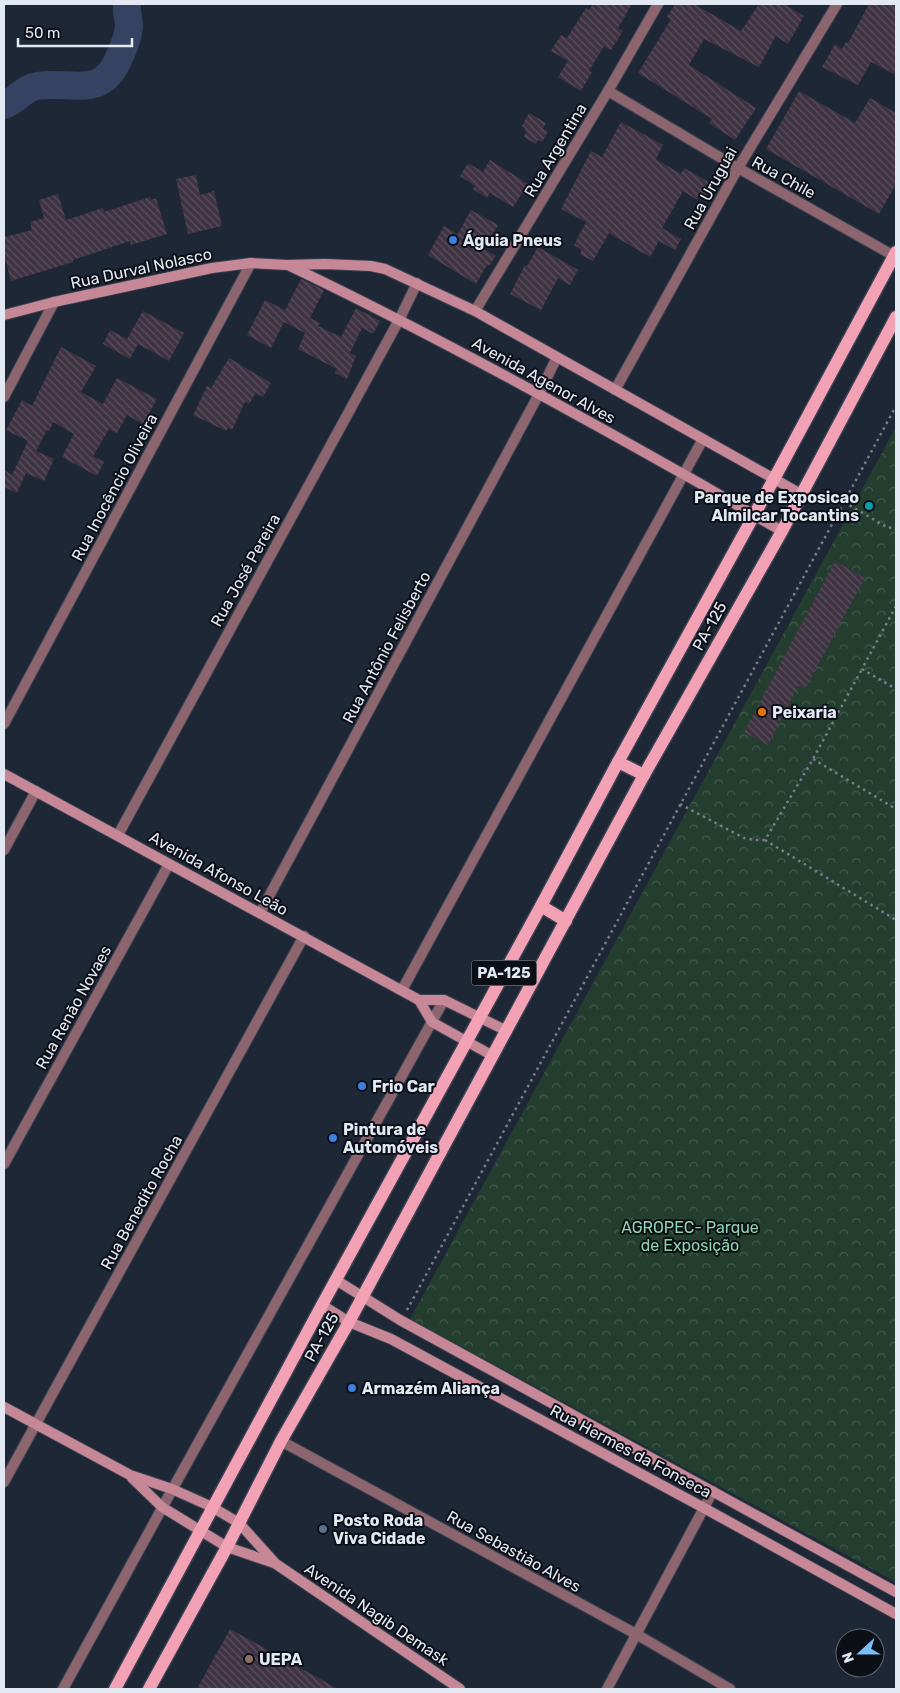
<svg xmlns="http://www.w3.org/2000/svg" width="900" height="1693" font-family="Rubik,sans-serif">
<defs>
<pattern id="park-crowns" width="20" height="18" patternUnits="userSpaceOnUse" patternTransform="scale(1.25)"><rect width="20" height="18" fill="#233d2f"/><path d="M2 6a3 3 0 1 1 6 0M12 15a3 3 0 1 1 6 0" fill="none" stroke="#43594e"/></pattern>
<pattern id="building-back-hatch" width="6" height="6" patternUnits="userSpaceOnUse" patternTransform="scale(1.25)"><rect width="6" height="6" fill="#3f3342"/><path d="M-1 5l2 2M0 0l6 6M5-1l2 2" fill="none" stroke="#5b515e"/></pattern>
</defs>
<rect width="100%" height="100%" fill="#1e2735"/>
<polygon fill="url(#park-crowns)" points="896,427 896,1582 410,1319"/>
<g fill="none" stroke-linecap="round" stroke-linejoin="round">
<path stroke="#334361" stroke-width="28" d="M4 105C16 101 24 88 37 86 71 80 100 100 118 60 123 49 128 38 129 27 129 19 126 12 127 4"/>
</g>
<g fill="url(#building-back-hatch)">
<polygon points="593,4 632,4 618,28 623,31 611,50 604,46 589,71 592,72 581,91 558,77 568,61 551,51 561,35 567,38 586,8 589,10"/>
<polygon points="675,4 694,4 741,31 759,4 784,4 804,16 788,44 776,36 759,67 704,39 689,65 756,108 735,140 709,123 712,119 638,73 671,19 667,17"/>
<polygon points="869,4 896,4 896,75 871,62 858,85 822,67 835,44 842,49 846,42 848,43"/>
<polygon points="799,91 855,123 870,98 896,113 896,184 879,214 766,149"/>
<polygon points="529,113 546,123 543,129 548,131 542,142 538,140 536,144 524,137 526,132 524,131 525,128 522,126"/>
<polygon points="621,122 663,145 656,159 681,174 684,168 712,184 704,198 699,195 697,200 683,191 662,228 681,239 675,250 659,241 650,257 609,233 593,261 580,254 582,250 574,245 586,222 561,209 591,151 602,157"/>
<polygon points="490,160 528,184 513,207 490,193 487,198 473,189 475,186 460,176 468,163 483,172"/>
<polygon points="196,175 200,195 214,191 222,226 188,234 176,179"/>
<polygon points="58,194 66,220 103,208 104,212 150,197 151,200 156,198 167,234 131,245 130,241 73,260 73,262 11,281 4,254 4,237 32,230 30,222 44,218 39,200"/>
<polygon points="471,210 498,225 484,249 496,256 489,266 487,265 476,284 428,255 444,226 458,234"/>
<polygon points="538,247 578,270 570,285 558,278 541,310 510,294 525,265 527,266"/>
<polygon points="301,279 324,290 310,318 320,323 318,326 341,337 356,308 380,321 373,334 362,328 350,353 356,356 347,379 335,373 337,369 298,349 305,333 284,322 271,348 247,335 265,300 285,310"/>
<polygon points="143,311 184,333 169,361 138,344 130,359 103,344 110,330 127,339"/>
<polygon points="61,347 96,366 81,392 103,404 117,378 157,399 143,424 127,415 117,433 109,429 93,456 104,462 97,476 62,457 74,434 53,422 49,431 47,430 36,451 54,459 44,481 26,473 17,493 4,487 4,470 12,475 28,441 6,430 22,400 32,406"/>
<polygon points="229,358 271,383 263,397 256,393 249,404 245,402 232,430 228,428 226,431 193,415 207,386 211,388"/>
<polygon points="835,561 865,578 805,689 798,686 768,745 744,732"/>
<polygon points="230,1629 338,1689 197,1689"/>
</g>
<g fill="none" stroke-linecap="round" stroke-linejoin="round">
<g stroke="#3a4250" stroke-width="12">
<g id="street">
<polyline points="608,91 738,168 896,257"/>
<polyline points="475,311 608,91 658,4"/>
<polyline points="615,390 738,168 837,4"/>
<polyline points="4,397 54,302"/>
<polyline points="4,724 251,263"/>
<polyline points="118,835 399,320 417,283"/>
<polyline points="4,850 36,791"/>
<polyline points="260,913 539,394 557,357"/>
<polyline points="402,990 703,439"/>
<polyline points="4,1164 169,864"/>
<polyline points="281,1441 636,1634 730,1689"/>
<polyline points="4,1482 304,936"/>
<polyline points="63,1689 167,1499 444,1000"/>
<polyline points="607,1689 713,1491"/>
</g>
</g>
<g stroke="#3a4250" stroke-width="12">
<g id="secondary">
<path d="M290 266C424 330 554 401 683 474 716 492 749 513 782 531"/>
<polyline points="4,315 54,302 212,268 251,263 287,265 325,264 371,266 385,269 475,311 801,494"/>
<polyline points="4,774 419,1000 432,1022 493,1056"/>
<polyline points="419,1000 444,1000 507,1031"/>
<polyline points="336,1280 400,1320 896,1592"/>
<polyline points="322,1305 349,1322 391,1339 704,1508 896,1614"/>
<polyline points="4,1407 130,1475 172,1489 212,1507 239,1523 276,1564 460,1689"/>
<polyline points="132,1478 162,1507 227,1547 274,1563"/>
</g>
</g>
<g stroke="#3a4250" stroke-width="15">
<g id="primary">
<polyline points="618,762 644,775"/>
<polyline points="541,906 566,921"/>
<polyline points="115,1689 322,1305 541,906 618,762 774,479 896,252"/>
<polyline points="149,1689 227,1547 281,1441 349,1322 644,775 782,531 896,317"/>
</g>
</g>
<g stroke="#767d8a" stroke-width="2.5" stroke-dasharray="2.5 4" stroke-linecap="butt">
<polyline points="844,502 888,528 896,526"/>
<polyline points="896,606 862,669 896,689"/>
<polyline points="813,759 896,809"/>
<polyline points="680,804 744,838 755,840 765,840 813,759 862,669"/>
<polyline points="765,840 896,920"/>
<polyline points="407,1310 896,406"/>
</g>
<use href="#street" stroke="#8c656e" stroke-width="10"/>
<use href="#secondary" stroke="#c68896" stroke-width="10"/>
<use href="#primary" stroke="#f3a2b6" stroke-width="12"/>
</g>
<g fill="#3f7fe0" stroke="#0c0f16" stroke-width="2">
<circle cx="453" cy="240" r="5"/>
<circle cx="362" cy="1086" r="5"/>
<circle cx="333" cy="1138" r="5"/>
<circle cx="352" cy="1388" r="5"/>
</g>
<circle fill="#0f9aa8" stroke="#0c0f16" stroke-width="2" cx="869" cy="506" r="5"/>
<circle fill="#e8710a" stroke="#0c0f16" stroke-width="2" cx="762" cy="712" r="5"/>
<circle fill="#5c6f8a" stroke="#0c0f16" stroke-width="2" cx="323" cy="1529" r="5"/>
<circle fill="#8d6e63" stroke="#0c0f16" stroke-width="2" cx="249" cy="1659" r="5"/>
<g text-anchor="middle" stroke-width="4" stroke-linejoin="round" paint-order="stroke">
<rect fill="#0c0f16" stroke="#a2a8b1" stroke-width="1" x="471.5" y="960.5" width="65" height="25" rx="4"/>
<g font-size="15" font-weight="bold" fill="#e3e9f3">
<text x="504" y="978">PA-125</text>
</g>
<g font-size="16" fill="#e3e9f3" stroke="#0c0f16">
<text transform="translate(555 150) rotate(-59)" y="6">Rua Argentina</text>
<text transform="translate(784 177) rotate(29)" y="6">Rua Chile</text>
<text transform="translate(710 188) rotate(-61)" y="6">Rua Uruguai</text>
<text transform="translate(141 268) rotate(-12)" y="6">Rua Durval Nolasco</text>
<text transform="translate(544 380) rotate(29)" y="6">Avenida Agenor Alves</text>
<text transform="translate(114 487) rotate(-62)" y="6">Rua Inocêncio Oliveira</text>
<text transform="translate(245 570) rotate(-61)" y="6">Rua José Pereira</text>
<text transform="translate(709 626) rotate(-61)" y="6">PA-125</text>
<text transform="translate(386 647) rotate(-62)" y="6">Rua Antônio Felisberto</text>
<text transform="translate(219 873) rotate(29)" y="6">Avenida Afonso Leão</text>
<text transform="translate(73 1007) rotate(-61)" y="6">Rua Renão Novaes</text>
<text transform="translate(141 1202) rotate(-61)" y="6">Rua Benedito Rocha</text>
<text transform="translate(321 1337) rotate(-61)" y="6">PA-125</text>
<text transform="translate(631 1451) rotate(28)" y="6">Rua Hermes da Fonseca</text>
<text transform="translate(514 1551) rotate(29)" y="6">Rua Sebastião Alves</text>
<text transform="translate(377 1614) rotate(34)" y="6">Avenida Nagib Demask</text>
</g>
<g font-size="16" font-weight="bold" fill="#e3e9f3" stroke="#0c0f16" text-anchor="start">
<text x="463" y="246">Águia Pneus</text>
<text x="859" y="503" text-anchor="end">Parque de Exposicao<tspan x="859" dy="18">Almilcar Tocantins</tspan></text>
<text x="772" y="718">Peixaria</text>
<text x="372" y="1092">Frio Car</text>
<text x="343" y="1135">Pintura de<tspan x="343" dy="18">Automóveis</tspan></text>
<text x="362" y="1394">Armazém Aliança</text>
<text x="333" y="1526">Posto Roda<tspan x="333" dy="18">Viva Cidade</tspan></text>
<text x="259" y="1665">UEPA</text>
</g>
<g font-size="16" fill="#8fd2ad" stroke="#0c0f16">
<text x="690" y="1233">AGROPEC- Parque<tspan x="690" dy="18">de Exposição</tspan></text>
</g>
</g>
<rect width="900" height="1693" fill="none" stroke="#e3e9f3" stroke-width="10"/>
<g transform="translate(860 1653) rotate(249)"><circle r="24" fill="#0c0f16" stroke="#62666e"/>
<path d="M0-4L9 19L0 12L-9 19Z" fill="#7abef8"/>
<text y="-8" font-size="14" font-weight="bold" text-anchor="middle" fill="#e3e9f3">N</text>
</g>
<path d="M18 38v8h114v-8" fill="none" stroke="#e3e9f3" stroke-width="2.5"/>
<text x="25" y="38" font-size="15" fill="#e3e9f3" stroke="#0c0f16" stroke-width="4" paint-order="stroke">50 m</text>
</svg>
